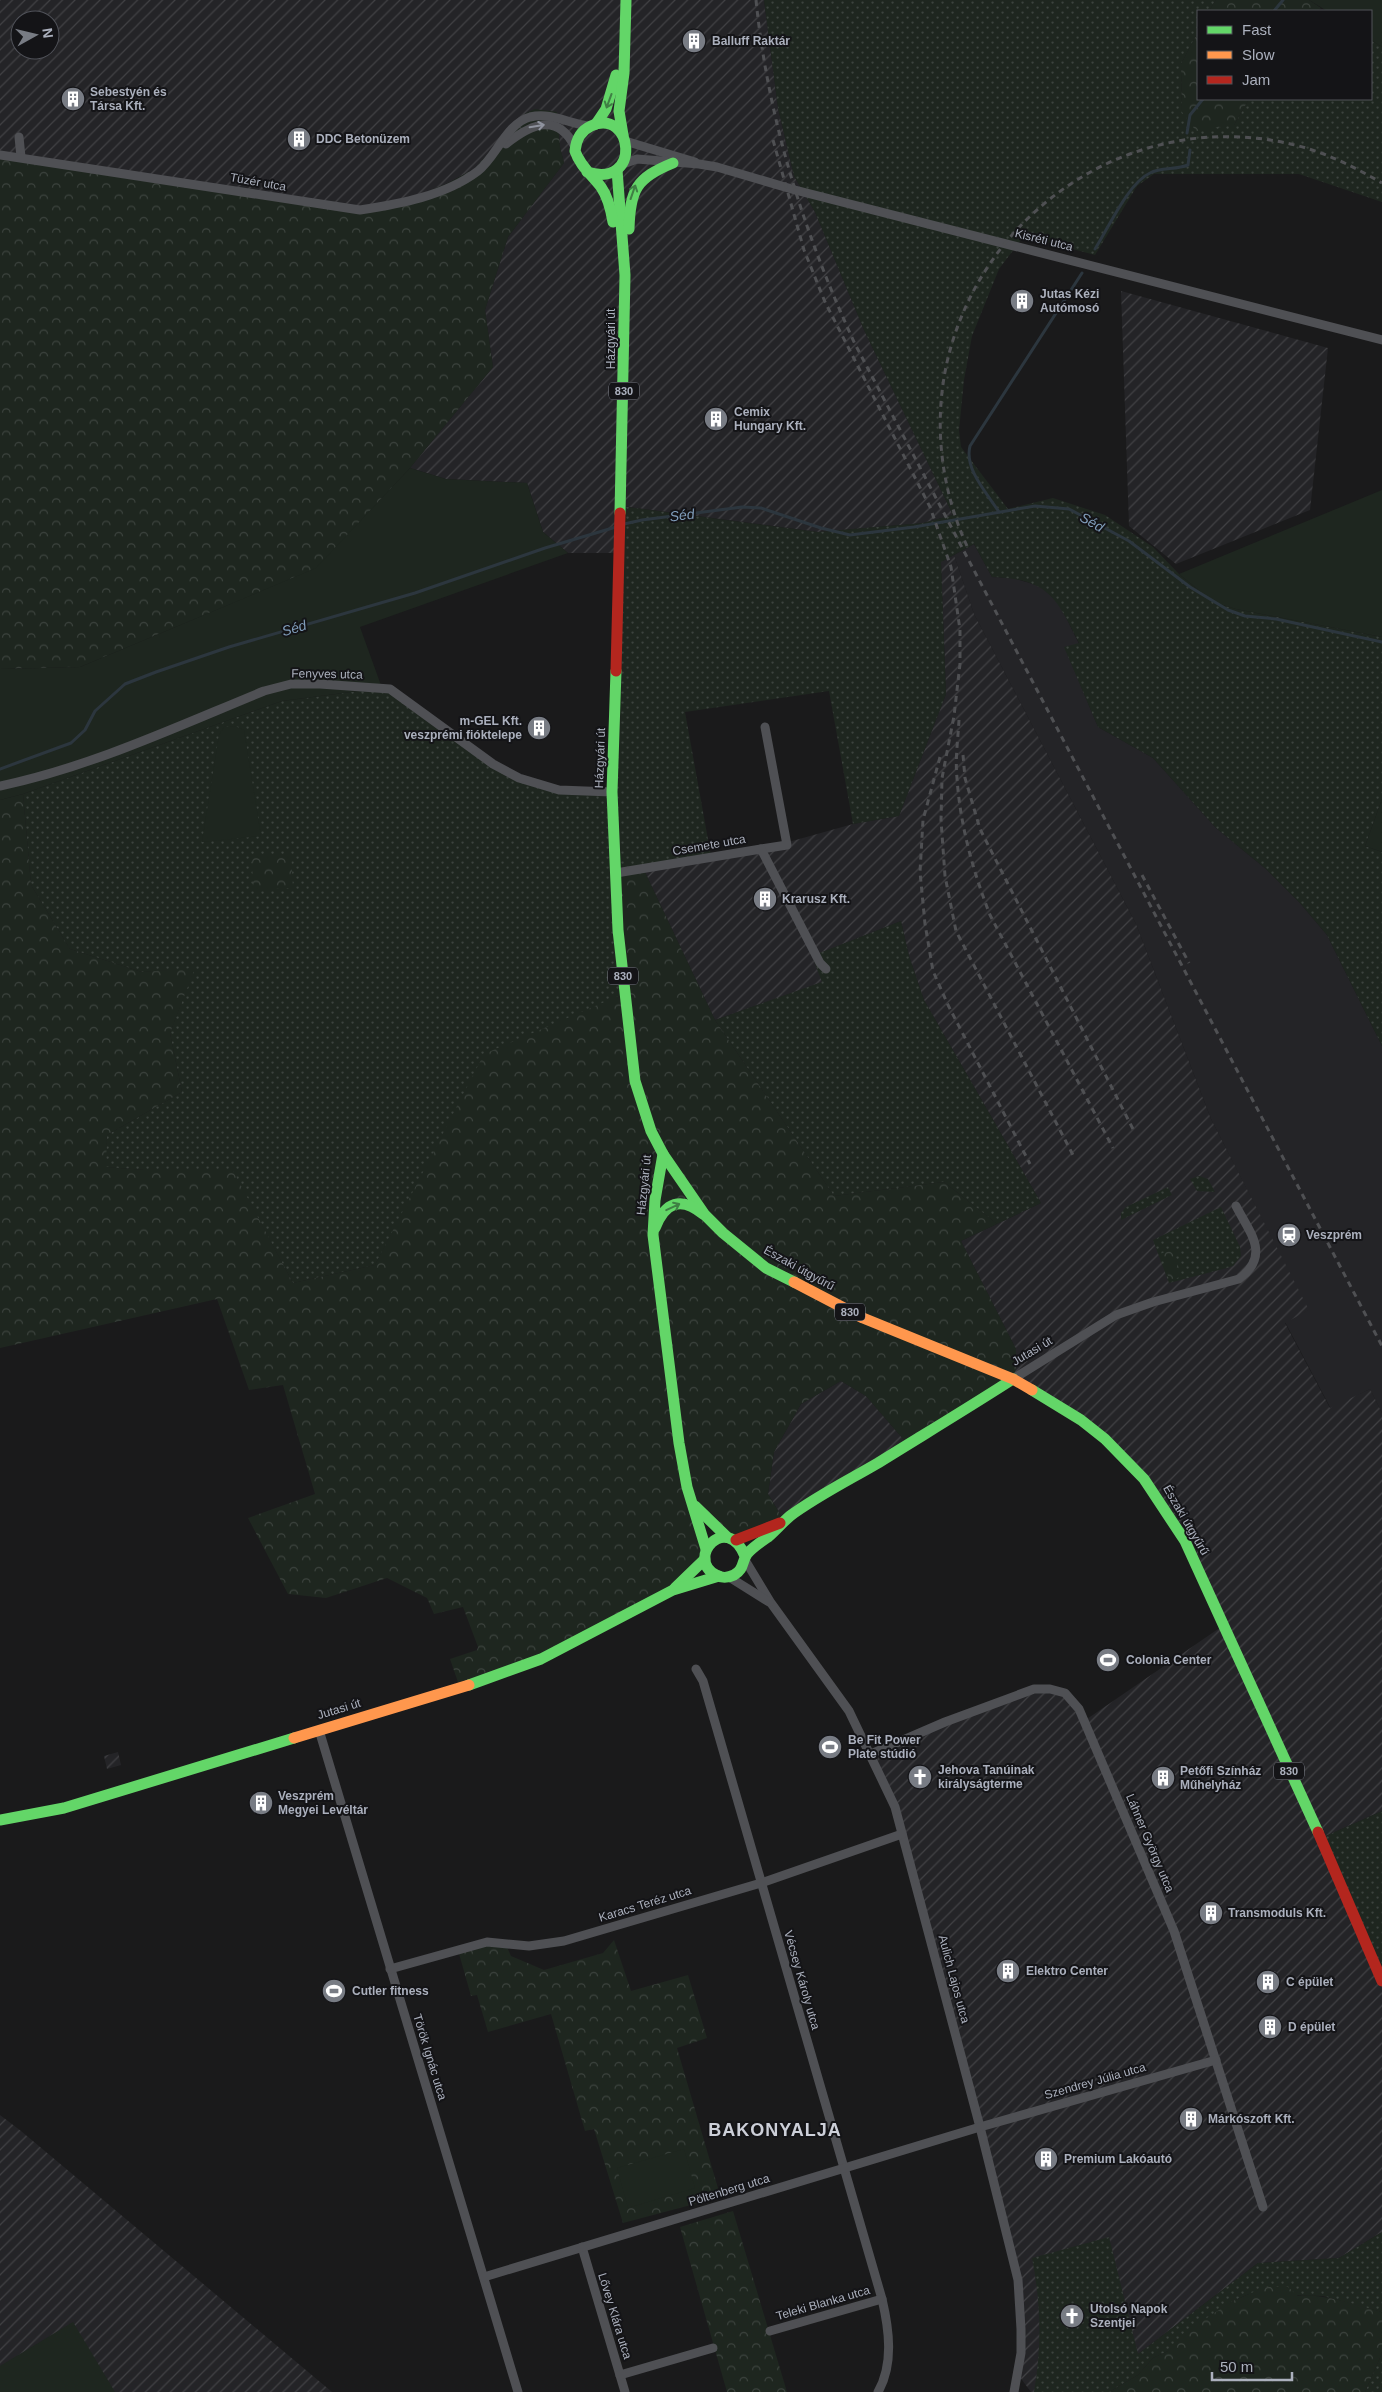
<svg xmlns="http://www.w3.org/2000/svg" width="1382" height="2392" font-family="Helvetica,sans-serif">
<defs>
<pattern id="industrial-furrows" width="10" height="10" patternUnits="userSpaceOnUse" patternTransform="scale(1.25)"><rect width="10" height="10" fill="#242427"/><path d="M-1 1l2-2M0 10L10 0M9 11l2-2" fill="none" stroke="#414144"/></pattern>
<pattern id="grass-dots" width="8" height="8" patternUnits="userSpaceOnUse" patternTransform="scale(1.25)"><rect width="8" height="8" fill="#1e261f"/><path d="M2 2h.1M6 6h.1" fill="none" stroke="#3c433e" stroke-width="1.8" stroke-linecap="round"/></pattern>
<pattern id="forest-crowns" width="20" height="18" patternUnits="userSpaceOnUse" patternTransform="scale(1.25)"><rect width="20" height="18" fill="#1e261f"/><path d="M2 6a3 3 0 1 1 6 0M12 15a3 3 0 1 1 6 0" fill="none" stroke="#3c433e"/></pattern>
</defs>
<rect width="100%" height="100%" fill="#1a1a1b"/>
<polygon fill="#242427" points="974,544 992,577 1013,578 1040,586 1059,603 1079,644 1065,648 1098,727 1153,758 1216,828 1266,869 1300,903 1327,935 1382,1046 1382,1413 1370,1389 1331,1409 1285,1322 1308,1310 1211,1119 1136,924 974,614 954,555"/>
<g fill="url(#industrial-furrows)" fill-rule="evenodd">
<path d="M0 0H764L778 108 794 176 815 212 864 330 953 515 923 523 818 532 621 506 619 553H568L543 532 527 483 446 479 410 468 493 367 485 310 508 237 564 163 560 147 557 112 494 149 474 169 448 183 422 195 360 209 0 153ZM20 20H50V50H20Z"/>
<polygon points="1121,291 1328,348 1310,510 1176,564 1129,526"/>
<polygon points="954,555 974,614 1136,924 1211,1119 1309,1310 1285,1323 1330,1408 1370,1389 1382,1413 1382,1811 1319,1839 1382,1983 1382,2232 1339,2258 1258,2263 1088,2392 1031,2392 1019,2376 1019,2281 883,1774 875,1754 1034,1690 1058,1691 1084,1721 1221,1627 1185,1545 1110,1442 1012,1382 1016,1349 961,1241 1041,1203 924,1000 909,956 901,921 813,956 823,982 715,1020 643,868 785,843 853,824 899,816 946,694 941,562"/>
<polygon points="841,1381 866,1396 910,1447 785,1522 768,1494 774,1452 801,1404"/>
<polygon points="118,1752 121,1765 107,1769 104,1756"/>
<polygon points="0,2115 21,2131 332,2392 0,2392"/>
</g>
<g fill="url(#grass-dots)">
<path d="M764 0H1216L1209 11H1198V32L1181 64 1182 112 1234 125 1249 99H1371V40L1382 47V202L1299 174H1154L1137 186 1095 255 1024 236 999 269 972 336 964 380 959 430 961 447 1008 509 1053 498 1105 515 1153 547 1179 574 1213 602 1236 609 1382 637V799L1365 846 1382 852V1046L1327 935 1300 903 1266 869 1216 828 1153 758 1098 727 1064 647 1079 643C1056 597 1048 579 992 577L974 544 941 562 946 694 899 816 853 824 829 691 685 712 711 856 643 868 623 994 417 1186 375 1265 293 1283 232 1170H145L105 1167 107 1135 182 1092 170 1033 194 969 142 972 70 949 31 885 23 794 282 701 382 688 493 765 547 789 613 793 620 506 818 532 923 523 953 515 864 330 815 212 794 176 778 108Z"/>
<polygon points="901,921 909,956 924,1000 1041,1203 997,1224 944,1182 834,1196 715,1020 822,982 812,956"/>
<polygon points="1199,1176 1208,1179 1215,1192 1197,1191 1190,1179"/>
<polygon points="1168,1187 1172,1195 1121,1220 1121,1213 1126,1207"/>
<polygon points="1221,1207 1240,1247 1241,1256 1233,1266 1227,1268 1169,1283 1153,1240"/>
<polygon points="1382,1811 1382,1983 1319,1839"/>
<path d="M1382 2232V2312L1323 2296 1249 2294 1233 2301 1168 2351 1153 2358 1138 2375 1109 2392H1034C1042 2347 1041 2303 1032 2258L1109 2237 1138 2354 1258 2263 1339 2258Z"/>
<polygon points="1382,2353 1382,2392 1365,2392"/>
</g>
<g fill="url(#forest-crowns)">
<polygon points="1216,0 1309,0 1321,8 1318,11 1209,11"/>
<polygon points="1198,32 1198,99 1249,99 1234,125 1196,131 1182,112 1181,64"/>
<polygon points="535,109 557,112 560,147 564,163 508,237 485,310 493,367 410,468 317,568 80,667 0,669 0,153 343,208 404,201 448,183 474,169 518,120 526,113"/>
<polygon points="23,794 31,885 70,949 142,972 195,968 170,1033 182,1092 107,1135 106,1167 145,1170 232,1169 293,1283 375,1265 484,1054 623,994 616,872 643,868 715,1020 834,1196 944,1182 997,1224 961,1241 1016,1349 1016,1368 1012,1382 910,1447 866,1396 841,1381 801,1404 774,1452 768,1494 785,1522 735,1538 698,1507 703,1558 664,1596 541,1662 460,1688 450,1659 477,1650 478,1647 463,1607 434,1614 427,1598 387,1578 326,1598 288,1594 248,1518 315,1494 283,1385 249,1390 217,1299 0,1348 0,800"/>
<polygon points="291,854 293,888 253,890 252,855"/>
<polygon points="1174,1250 1181,1277 1169,1280 1162,1253"/>
<polygon points="614,1940 631,1991 688,1975 707,2038 677,2048 720,2195 706,2201 623,2223 594,2129 585,2131 551,2014 488,2032 477,1995 471,1996 458,1950 505,1943 511,1956 544,1970 603,1953"/>
<polygon points="733,2211 787,2392 727,2392 680,2227"/>
<path d="M1265 2287H1288L1298 2296C1322 2293 1357 2305 1382 2312V2353L1365 2392H1109L1138 2375 1153 2358 1168 2351 1185 2332 1233 2301Z"/>
</g>
<g fill="#1e261f">
<polygon points="1309,0 1382,0 1382,47 1371,40 1371,11 1327,11"/>
<polygon points="410,468 446,479 527,483 543,532 568,553 360,627 382,688 282,701 23,794 0,800 0,669 80,667 316,568"/>
<polygon points="1382,490 1382,637 1236,609 1213,602 1179,574"/>
<polygon points="235,726 244,730 261,836 202,842 219,735 224,727"/>
<polygon points="1382,799 1382,852 1365,846"/>
<polygon points="684,2149 695,2188 628,2208 617,2168"/>
<polygon points="73,2322 115,2392 0,2392 0,2366"/>
</g>
<g fill="none" stroke-linecap="round" stroke-linejoin="round">
<g stroke="#2c363e" stroke-width="3">
<polyline points="1274,11 1283,0"/>
<polyline points="1187,133 1190,115 1203,99"/>
<path d="M1095 249C1108 229 1128 183 1150 173 1161 167 1176 170 1188 165L1190 150"/>
<path d="M999 512C987 493 964 469 970 446L1082 273"/>
<polyline points="624,524 642,520 742,507 761,508 821,528 850,535 914,527 1035,506 1069,509 1129,541 1190,587 1228,610 1245,616 1276,619 1382,642"/>
<polyline points="0,769 71,743 85,730 95,711 125,684 156,672 229,647 415,593 545,548 616,527"/>
</g>
<g stroke="#4f5054" stroke-width="9">
<polyline points="19,137 21,157"/>
<polyline points="625,141 695,162"/>
<path d="M506 144C530 125 557 111 575 147"/>
<path d="M0 155 360 210C399 204 445 196 478 171 496 157 507 123 530 117 552 112 569 124 589 126"/>
<polyline points="623,164 637,159 699,164 717,167 795,190 1382,340"/>
<path d="M0 786C91 767 178 726 264 691L291 684H320L390 689 493 764 519 778 559 790 612 792"/>
<polyline points="761,849 787,845 765,727"/>
<polyline points="616,873 761,849 820,963 826,969"/>
<path d="M1013 1379 1116 1315 1153 1302 1239 1279C1271 1255 1250 1233 1236 1206"/>
<polyline points="745,1560 771,1603 849,1711 895,1807 980,2127 1018,2280 1021,2329 1021,2353 1014,2392"/>
<polyline points="729,1577 769,1602"/>
<path d="M696 1669 703 1681 882 2299C889 2329 894 2364 878 2392"/>
<polyline points="319,1730 518,2392"/>
<polyline points="871,1754 945,1722 1034,1689 1050,1689 1065,1693 1079,1709 1174,1931 1263,2207"/>
<polyline points="390,1969 487,1942 529,1946 564,1941 761,1883 902,1834"/>
<polyline points="582,2247 625,2392"/>
<polyline points="484,2277 980,2127 1216,2060"/>
<polyline points="770,2331 882,2299"/>
<polyline points="620,2375 713,2348"/>
</g>
<g stroke="#63d668" stroke-width="11">
<polyline points="596,124 606,109 616,75"/>
<polyline points="623,135 619,111 624,73 626,0"/>
<polyline points="617,170 625,275 620,513"/>
<path d="M587 172C643 189 633 107 591 126 580 131 576 140 575 151 580 166 592 175 601 187 608 197 611 210 613 222"/>
<path d="M629 229C630 190 636 178 673 163"/>
<polyline points="616,671 612,792 618,930 635,1081 651,1131 663,1154 705,1215 723,1233 766,1268 794,1282"/>
<polyline points="663,1154 655,1200 653,1235 679,1443 687,1487 706,1549"/>
<path d="M655 1228C665 1202 681 1196 703 1214"/>
<polyline points="1032,1390 1081,1420 1105,1439 1144,1479 1185,1541 1318,1832"/>
<polyline points="695,1506 727,1537"/>
<path d="M745 1556C726 1511 685 1559 716 1575 721 1578 728 1578 734 1575 744 1570 742 1561 747 1554 753 1547 761 1542 768 1537 776 1530 782 1523 790 1516 817 1496 849 1480 878 1463 923 1435 968 1408 1013 1379"/>
<polyline points="675,1588 705,1559"/>
<polyline points="469,1685 541,1659 673,1590 719,1576"/>
<polyline points="0,1820 64,1808 294,1738"/>
</g>
<g stroke="#ff974d" stroke-width="11">
<polyline points="794,1282 863,1318 1013,1379 1032,1390"/>
<polyline points="294,1738 469,1685"/>
</g>
<g stroke="#b3261e" stroke-width="11">
<polyline points="616,671 620,513"/>
<polyline points="736,1540 780,1523"/>
<polyline points="1318,1832 1382,1981"/>
</g>
<g stroke="#4f5053" stroke-width="3" stroke-dasharray="6 5" stroke-linecap="butt">
<path d="M756 0C768 120 804 234 855 344L1382 1346"/>
<polyline points="773,140 804,250 825,302 930,507 951,567 960,630 960,664 954,716 942,778 941,820 945,876 956,931 1073,1155"/>
<path d="M967 546C940 487 933 420 948 358 986 203 1143 105 1299 146 1329 154 1356 168 1382 183"/>
<path d="M959 720C958 739 955 759 957 778 960 825 973 871 990 915L1113 1148"/>
<polyline points="963,755 965,778 980,829 1135,1133"/>
<polyline points="940,757 923,820 920,872 925,924 933,971 948,1005 1030,1164"/>
<polyline points="1142,875 1189,963"/>
</g>
</g>
<defs><path id="oneway-shaft" d="M-6 0H5M1.5-3L5.5 0L1.5 3" fill="none" stroke-width="1.6" stroke-linecap="round" stroke-linejoin="round" transform="scale(1.25)"/></defs>
<g stroke="#3f7f44">
<use href="#oneway-shaft" transform="translate(609 101) rotate(110)"/>
<use href="#oneway-shaft" transform="translate(633 192) rotate(-71)"/>
<use href="#oneway-shaft" transform="translate(673 1207) rotate(-25)"/>
</g>
<use stroke="#8f939e" href="#oneway-shaft" transform="translate(537 126) rotate(-9)"/>
<defs>
<g id="building-disc" transform="scale(1.25)"><circle r="9.5" fill="#787c84" stroke="#141417"/><path d="M-4-6H4V6H1V3H-1V6H-4ZM-2.5-4.3h1.7v1.8h-1.7ZM.8-4.3h1.7v1.8H.8ZM-2.5-1h1.7V.8h-1.7ZM.8-1h1.7V.8H.8Z" fill="#fff"/></g>
<g id="station-disc" transform="scale(1.25)"><circle r="9.5" fill="#787c84" stroke="#141417"/><path d="M-3-6H3Q5-6 5-4V2Q5 4 3 4L4.5 6H3L1.5 4h-3L-3 6H-4.5L-3 4Q-5 4-5 2V-4Q-5-6-3-6ZM-3.5-4v3h7v-3ZM-3.5 1v1.5H-2V1ZM2 1v1.5H3.5V1Z" fill="#fff"/></g>
<g id="stadium-disc" transform="scale(1.25)"><circle r="9.5" fill="#787c84" stroke="#141417"/><path d="M0-5a6.5 5 0 1 0 0 10a6.5 5 0 1 0 0-10ZM-3.5-1.8h7v3.6h-7Z" fill="#fff"/></g>
<g id="church-disc" transform="scale(1.25)"><circle r="9.5" fill="#787c84" stroke="#141417"/><path d="M-1.2-6h2.4v3.5h3.3v2.4h-3.3V6h-2.4V-.1h-3.3v-2.4h3.3Z" fill="#fff"/></g>
</defs>
<g fill-rule="evenodd">
<use href="#building-disc" x="694" y="41"/>
<use href="#building-disc" x="73" y="99"/>
<use href="#building-disc" x="299" y="139"/>
<use href="#building-disc" x="1022" y="301"/>
<use href="#building-disc" x="716" y="419"/>
<use href="#building-disc" x="539" y="728"/>
<use href="#building-disc" x="765" y="899"/>
<use href="#station-disc" x="1289" y="1235"/>
<use href="#stadium-disc" x="1108" y="1660"/>
<use href="#stadium-disc" x="830" y="1747"/>
<use href="#church-disc" x="920" y="1777"/>
<use href="#building-disc" x="1163" y="1778"/>
<use href="#building-disc" x="261" y="1803"/>
<use href="#building-disc" x="1211" y="1913"/>
<use href="#building-disc" x="1008" y="1971"/>
<use href="#building-disc" x="1268" y="1982"/>
<use href="#stadium-disc" x="334" y="1991"/>
<use href="#building-disc" x="1270" y="2027"/>
<use href="#building-disc" x="1191" y="2119"/>
<use href="#building-disc" x="1046" y="2159"/>
<use href="#church-disc" x="1072" y="2316"/>
</g>
<g text-anchor="middle" stroke-width="4" stroke-linejoin="round" paint-order="stroke">
<g fill="#141417" stroke="#7e818b" stroke-width="1">
<rect x="609" y="382.5" width="30" height="17" rx="4"/>
<rect x="608" y="967.5" width="30" height="17" rx="4"/>
<rect x="835" y="1303.5" width="30" height="17" rx="4"/>
<rect x="1274" y="1762.5" width="30" height="17" rx="4"/>
</g>
<g font-size="11" font-weight="bold" fill="#abb0bd">
<text x="624" y="395">830</text>
<text x="623" y="980">830</text>
<text x="850" y="1316">830</text>
<text x="1289" y="1775">830</text>
</g>
<g font-size="12" font-weight="bold" fill="#abb0bd" stroke="#141417" text-anchor="start">
<text x="712" y="45">Balluff Raktár</text>
<text x="90" y="96">Sebestyén és<tspan x="90" dy="14">Társa Kft.</tspan></text>
<text x="316" y="143">DDC Betonüzem</text>
<text x="1040" y="298">Jutas Kézi<tspan x="1040" dy="14">Autómosó</tspan></text>
<text x="734" y="416">Cemix<tspan x="734" dy="14">Hungary Kft.</tspan></text>
<text x="522" y="725" text-anchor="end">m-GEL Kft.<tspan x="522" dy="14">veszprémi fióktelepe</tspan></text>
<text x="782" y="903">Krarusz Kft.</text>
<text x="1306" y="1239">Veszprém</text>
<text x="1126" y="1664">Colonia Center</text>
<text x="848" y="1744">Be Fit Power<tspan x="848" dy="14">Plate stúdió</tspan></text>
<text x="938" y="1774">Jehova Tanúinak<tspan x="938" dy="14">királyságterme</tspan></text>
<text x="1180" y="1775">Petőfi Színház<tspan x="1180" dy="14">Műhelyház</tspan></text>
<text x="278" y="1800">Veszprém<tspan x="278" dy="14">Megyei Levéltár</tspan></text>
<text x="1228" y="1917">Transmoduls Kft.</text>
<text x="1026" y="1975">Elektro Center</text>
<text x="1286" y="1986">C épület</text>
<text x="352" y="1995">Cutler fitness</text>
<text x="1288" y="2031">D épület</text>
<text x="1208" y="2123">Márkószoft Kft.</text>
<text x="1064" y="2163">Premium Lakóautó</text>
<text x="1090" y="2313">Utolsó Napok<tspan x="1090" dy="14">Szentjei</tspan></text>
</g>
<g font-size="12" fill="#abb0bd" stroke="#141417">
<text transform="translate(258 182) rotate(10)" y="4">Tüzér utca</text>
<text transform="translate(1044 240) rotate(14)" y="4">Kisréti utca</text>
<text transform="translate(611 339) rotate(-90)" y="4">Házgyári út</text>
<text transform="translate(327 674) rotate(1)" y="4">Fenyves utca</text>
<text transform="translate(600 758) rotate(-88)" y="4">Házgyári út</text>
<text transform="translate(709 845) rotate(-10)" y="4">Csemete utca</text>
<text transform="translate(644 1185) rotate(-84)" y="4">Házgyári út</text>
<text transform="translate(799 1268) rotate(29)" y="4">Északi útgyűrű</text>
<text transform="translate(1032 1351) rotate(-31)" y="4">Jutasi út</text>
<text transform="translate(1186 1520) rotate(60)" y="4">Északi útgyűrű</text>
<text transform="translate(339 1709) rotate(-17)" y="4">Jutasi út</text>
<text transform="translate(1150 1843) rotate(67)" y="4">Láhner György utca</text>
<text transform="translate(645 1904) rotate(-17)" y="4">Karacs Teréz utca</text>
<text transform="translate(954 1979) rotate(75)" y="4">Aulich Lajos utca</text>
<text transform="translate(802 1980) rotate(74)" y="4">Vécsey Károly utca</text>
<text transform="translate(430 2057) rotate(73)" y="4">Török Ignác utca</text>
<text transform="translate(1095 2081) rotate(-16)" y="4">Szendrey Júlia utca</text>
<text transform="translate(729 2190) rotate(-17)" y="4">Pöltenberg utca</text>
<text transform="translate(823 2303) rotate(-16)" y="4">Teleki Blanka utca</text>
<text transform="translate(615 2316) rotate(73)" y="4">Lővey Klára utca</text>
</g>
<g font-size="14" font-style="italic" fill="#809dba" stroke="#141417">
<text transform="translate(682 515) rotate(-7)" y="5">Séd</text>
<text transform="translate(1092 522) rotate(29)" y="5">Séd</text>
<text transform="translate(294 628) rotate(-16)" y="5">Séd</text>
</g>
<g font-size="18" font-weight="bold" letter-spacing="1" fill="#cccfd8" stroke="#141417">
<text x="775" y="2136">BAKONYALJA</text>
</g>
</g>
<rect x="1197" y="10" width="175" height="90" fill="#141417" stroke="#505259"/>
<rect x="1207" y="26" width="25" height="8" fill="#63d668" stroke="#505259"/>
<text x="1242" y="35" font-size="15" fill="#abb0bd">Fast</text>
<rect x="1207" y="51" width="25" height="8" fill="#ff974d" stroke="#505259"/>
<text x="1242" y="60" font-size="15" fill="#abb0bd">Slow</text>
<rect x="1207" y="76" width="25" height="8" fill="#b3261e" stroke="#505259"/>
<text x="1242" y="85" font-size="15" fill="#abb0bd">Jam</text>
<g transform="translate(35 35) rotate(82)"><circle r="24" fill="#141417" stroke="#505259"/>
<path d="M0-4L9 19L0 12L-9 19Z" fill="#787c84"/>
<text y="-8" font-size="14" font-weight="bold" text-anchor="middle" fill="#abb0bd">N</text>
</g>
<path d="M1212 2372v8h80v-8" fill="none" stroke="#abb0bd" stroke-width="2.5"/>
<text x="1220" y="2372" font-size="15" fill="#abb0bd" stroke="#141417" stroke-width="4" paint-order="stroke">50 m</text>
</svg>
